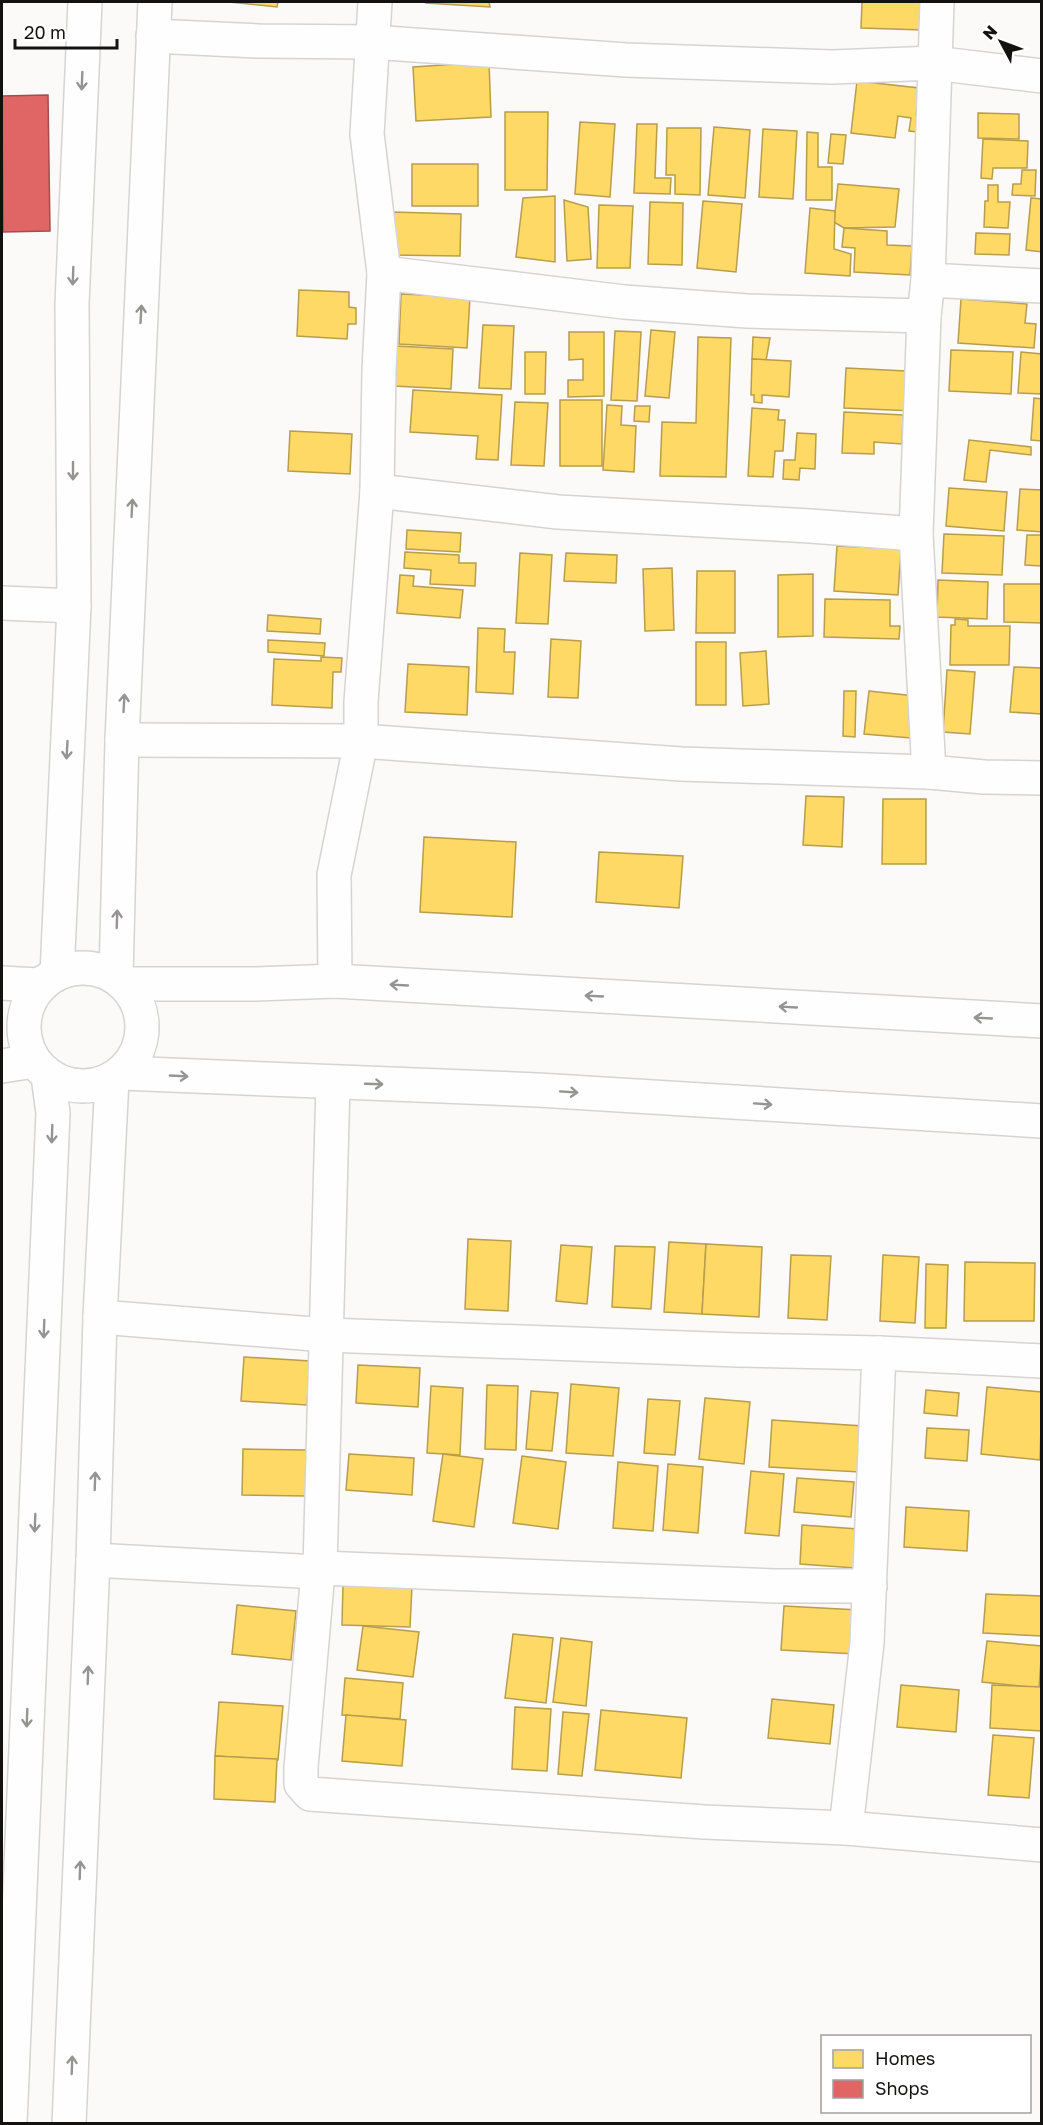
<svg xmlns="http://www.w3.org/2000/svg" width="1043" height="2125" font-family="'Golos Text',sans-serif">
<rect width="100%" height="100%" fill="#fcfaf8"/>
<g fill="#ffd966" stroke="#b89d4c" stroke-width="1.5">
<polygon points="229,2 278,2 277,7"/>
<polygon points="426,2 489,2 490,7 426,3"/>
<polygon points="862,2 924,2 923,30 861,28"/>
<polygon points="489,62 491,117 416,121 413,67"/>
<polygon points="857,81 919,88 916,115 930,116 928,133 909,131 911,118 898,116 895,138 851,133"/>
<polygon points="505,112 548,112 547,190 505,190"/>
<polygon points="978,113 1019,114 1019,139 978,138"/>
<polygon points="580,122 615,124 610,197 575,194"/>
<polygon points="637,124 657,124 655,178 671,178 670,194 634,193"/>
<polygon points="714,127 750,130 745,198 708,195"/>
<polygon points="667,128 701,128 700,195 675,194 675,175 666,175"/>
<polygon points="763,129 797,131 793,199 759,197"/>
<polygon points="807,132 818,133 818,167 832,167 832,200 806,200"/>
<polygon points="831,134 846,135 843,164 828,163"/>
<polygon points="983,139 1028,141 1027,168 993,168 992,179 981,178"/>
<rect x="412" y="164" width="66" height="42"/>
<polygon points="1022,170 1036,170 1035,196 1012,195 1013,184 1021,184"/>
<polygon points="838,184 899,189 895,227 844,228 834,222"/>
<polygon points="988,185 998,185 998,202 1010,202 1008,228 984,227 985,201 988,201"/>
<polygon points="555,196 555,262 516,257 523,198"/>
<polygon points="1031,198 1042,199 1042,252 1026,250"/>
<polygon points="564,200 588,207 591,259 567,261"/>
<polygon points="703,201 742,204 736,272 697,268"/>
<polygon points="650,202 683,203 682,265 648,264"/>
<polygon points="599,205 633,206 630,268 597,268"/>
<polygon points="810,208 835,211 834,249 851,254 850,276 805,273"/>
<polygon points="392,212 461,214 460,256 391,255"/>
<polygon points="844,228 887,231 887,245 912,246 910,275 854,272 855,248 842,247"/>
<polygon points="976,233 1010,234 1009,255 975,254"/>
<polygon points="299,290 349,292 349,307 356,308 356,324 348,324 347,339 297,336"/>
<polygon points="401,294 470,297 467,348 399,344"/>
<polygon points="961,299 1027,304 1025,323 1036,324 1034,348 958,343"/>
<polygon points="483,325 514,326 511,389 479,388"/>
<polygon points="651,330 675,332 669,398 645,396"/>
<polygon points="615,331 641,332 637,401 611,400"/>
<polygon points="569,332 604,332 604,396 568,397 568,380 583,380 583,359 569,360"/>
<polygon points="698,337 731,338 726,477 660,476 662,422 696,423"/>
<polygon points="753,337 770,338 766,361 752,359"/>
<polygon points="396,346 453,349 451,389 394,386"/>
<polygon points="951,350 1013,352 1011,394 949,391"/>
<polygon points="525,352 546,352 545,394 525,394"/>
<polygon points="1021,352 1042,354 1042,394 1018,393"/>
<polygon points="752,359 791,361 789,397 762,395 762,403 754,402 754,395 751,395"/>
<polygon points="846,368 906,371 914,411 844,408"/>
<polygon points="413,390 502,395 498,460 476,459 478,436 410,432"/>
<polygon points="1034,398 1042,399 1042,441 1031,440"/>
<rect x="560" y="400" width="42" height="66"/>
<polygon points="515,402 548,403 544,466 511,465"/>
<polygon points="607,405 622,406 621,425 636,426 634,472 603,470"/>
<polygon points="635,406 650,406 649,422 634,421"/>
<polygon points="752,408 779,410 778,420 785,420 783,451 775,451 773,477 748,476"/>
<polygon points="844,412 903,415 902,444 874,442 874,454 842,453"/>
<polygon points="290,431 352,434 350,474 288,471"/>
<polygon points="797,433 816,434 815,469 800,468 799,480 783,479 784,460 795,460"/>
<polygon points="969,440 1031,447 1031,455 990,450 986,482 964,480"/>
<polygon points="949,488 1007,492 1004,531 946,526"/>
<polygon points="1020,489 1042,490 1042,532 1017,530"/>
<polygon points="407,530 461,533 460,552 406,549"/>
<polygon points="944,534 1004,536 1002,575 942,573"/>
<polygon points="1027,535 1042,535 1042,566 1025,565"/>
<polygon points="837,546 901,549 898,595 834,591"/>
<polygon points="405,552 459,555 459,563 476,563 475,586 430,584 431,570 404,568"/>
<polygon points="520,553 552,555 548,624 516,623"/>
<polygon points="566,553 617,555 616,583 564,581"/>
<polygon points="672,568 674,630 645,631 643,569"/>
<polygon points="697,571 735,571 735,633 696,633"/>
<polygon points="813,574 813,636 778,637 778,575"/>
<polygon points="400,575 414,576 413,586 463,590 460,618 397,613"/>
<polygon points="938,580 988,582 987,619 937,617"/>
<polygon points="1004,584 1042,584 1042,623 1004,622"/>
<polygon points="825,599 890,600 890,626 900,626 899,639 824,637"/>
<polygon points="268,615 321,619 320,634 267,631"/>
<polygon points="955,619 968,620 968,626 1010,626 1009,665 950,665 951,625 955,625"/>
<polygon points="478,628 505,629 504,652 515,652 513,694 476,692"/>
<polygon points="551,639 581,641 578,698 548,697"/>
<polygon points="268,640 325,643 324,656 268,652"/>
<rect x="696" y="642" width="30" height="63"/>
<polygon points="766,651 769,704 743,706 740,653"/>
<polygon points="321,657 342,658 341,672 333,672 332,708 272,705 274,659 321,661"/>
<polygon points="408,664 469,667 467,715 405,712"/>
<polygon points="1014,667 1042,668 1042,714 1010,712"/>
<polygon points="947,670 975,672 970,734 943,732"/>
<polygon points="844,691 856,691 855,737 843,736"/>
<polygon points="869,691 915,696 911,738 864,734"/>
<polygon points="806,796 844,797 842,847 803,845"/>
<polygon points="883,799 926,799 926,864 882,864"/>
<polygon points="424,837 516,842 512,917 420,912"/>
<polygon points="599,852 683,856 679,908 596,902"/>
<polygon points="468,1239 511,1241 508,1311 465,1309"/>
<polygon points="669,1242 706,1244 702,1314 664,1312"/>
<polygon points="706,1244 762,1247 759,1317 702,1314"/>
<polygon points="561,1245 592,1247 587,1304 556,1301"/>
<polygon points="615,1246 655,1247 651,1309 612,1307"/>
<polygon points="791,1255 831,1256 827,1320 788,1318"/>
<polygon points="883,1255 919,1257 915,1323 880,1321"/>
<polygon points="965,1262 1035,1263 1034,1321 964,1321"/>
<polygon points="926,1264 948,1265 946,1328 925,1328"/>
<polygon points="244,1357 310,1361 307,1405 241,1401"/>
<polygon points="358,1365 420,1368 418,1407 356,1403"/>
<polygon points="571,1384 619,1388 613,1456 566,1453"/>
<polygon points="487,1385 518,1386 516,1450 485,1449"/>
<polygon points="431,1386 463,1388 460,1455 427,1453"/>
<polygon points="987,1387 1042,1392 1040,1460 981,1454"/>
<polygon points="926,1390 959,1393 957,1416 924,1413"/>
<polygon points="531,1391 558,1393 552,1451 526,1449"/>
<polygon points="705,1398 750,1402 744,1464 699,1459"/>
<polygon points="648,1399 680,1401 675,1455 644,1453"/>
<polygon points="772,1420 863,1426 860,1472 769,1467"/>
<polygon points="927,1428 969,1430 967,1461 925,1458"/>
<polygon points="243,1449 306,1450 306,1496 242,1495"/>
<polygon points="349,1454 414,1458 412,1495 346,1490"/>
<polygon points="443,1454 483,1459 474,1527 433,1521"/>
<polygon points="522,1456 566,1462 558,1529 513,1523"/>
<polygon points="618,1462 658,1466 653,1531 613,1528"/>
<polygon points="668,1464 703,1467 698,1533 663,1530"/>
<polygon points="751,1471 784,1474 779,1536 745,1533"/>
<polygon points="797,1478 854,1482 851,1517 794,1512"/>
<polygon points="906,1507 969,1511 967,1551 904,1547"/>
<polygon points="802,1525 858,1529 855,1568 800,1564"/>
<polygon points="343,1584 412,1586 410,1627 342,1625"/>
<polygon points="986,1594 1042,1596 1042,1636 983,1633"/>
<polygon points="237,1605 296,1611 291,1660 232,1654"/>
<polygon points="784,1606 859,1610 856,1654 781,1650"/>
<polygon points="363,1626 419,1632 413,1677 357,1670"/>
<polygon points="513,1634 553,1638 546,1703 505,1698"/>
<polygon points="561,1638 592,1642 586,1706 553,1702"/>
<polygon points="987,1641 1042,1646 1039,1688 982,1682"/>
<polygon points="345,1678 403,1683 400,1719 342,1715"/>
<polygon points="901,1685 959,1690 956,1732 897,1727"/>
<polygon points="992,1685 1042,1687 1042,1731 990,1728"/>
<polygon points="772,1699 834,1705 830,1744 768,1738"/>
<polygon points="219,1702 283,1706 278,1760 215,1756"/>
<polygon points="515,1707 551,1709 547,1771 512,1769"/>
<polygon points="601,1710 687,1718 681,1778 595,1770"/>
<polygon points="563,1712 589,1714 582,1776 558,1774"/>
<polygon points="346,1715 406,1720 402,1766 342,1761"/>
<polygon points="993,1735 1034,1738 1029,1798 988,1795"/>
<polygon points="215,1756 277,1759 275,1802 214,1799"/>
</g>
<polygon fill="#e06666" stroke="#a34d4c" stroke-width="1.5" points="48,95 50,231 3,232 2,96"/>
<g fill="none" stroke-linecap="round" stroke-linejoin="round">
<g stroke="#d6d4d2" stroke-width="36">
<g id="street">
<polyline points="153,36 259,41 372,42 626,60 832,67 934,63 1042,76"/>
<polyline points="384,273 624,302 747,311 924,316"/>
<polyline points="928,280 1042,286"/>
<polyline points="377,491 558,512 810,526 916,534"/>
<polyline points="2,603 74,606"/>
<polyline points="122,740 361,741 681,764 929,772 984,777 1042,778"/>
<polyline points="929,772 916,534 924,316 928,280 937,2"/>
<polyline points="335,981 334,875 361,741 361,702 377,491 379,370 384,273 367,134 375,2"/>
<polyline points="2,1066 34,1061"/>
<polyline points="333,1083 320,1568 318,1572 301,1767 301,1784 310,1794 704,1822 846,1828 1042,1845"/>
<polyline points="100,1317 327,1335 738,1350 879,1353 1042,1361"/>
<polyline points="93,1560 318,1572"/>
<polyline points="320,1568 776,1586 870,1586"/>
<polyline points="846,1828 867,1643 879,1353"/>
</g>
</g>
<g stroke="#d6d4d2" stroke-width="36">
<g id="secondary">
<circle cx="83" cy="1027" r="59"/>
<polyline points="57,974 74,606 72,304 85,2"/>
<polyline points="116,978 122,740 155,2"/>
<polyline points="2,983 37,985 46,981"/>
<polyline points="124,984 256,984 335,981 1042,1021"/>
<polyline points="121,1073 538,1090 1042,1121"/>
<polyline points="10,2124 53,1113 48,1076"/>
<polyline points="69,2124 93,1560 100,1317 112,1079"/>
</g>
</g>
<use href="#street" stroke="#fffefe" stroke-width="33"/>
<use href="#secondary" stroke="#fffefe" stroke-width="33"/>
</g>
<defs><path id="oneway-shaft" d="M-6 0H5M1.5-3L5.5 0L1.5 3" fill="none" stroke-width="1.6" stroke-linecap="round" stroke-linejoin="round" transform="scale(1.5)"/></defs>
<g stroke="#959493">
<use href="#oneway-shaft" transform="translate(82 81) rotate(92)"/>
<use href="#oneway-shaft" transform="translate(73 276) rotate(92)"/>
<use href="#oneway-shaft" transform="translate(141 314) rotate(-87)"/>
<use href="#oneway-shaft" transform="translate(73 471) rotate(90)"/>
<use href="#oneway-shaft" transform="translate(132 508) rotate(-87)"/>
<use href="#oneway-shaft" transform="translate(124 703) rotate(-87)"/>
<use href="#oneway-shaft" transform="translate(67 750) rotate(93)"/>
<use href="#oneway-shaft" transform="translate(117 919) rotate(-88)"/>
<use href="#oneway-shaft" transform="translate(399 985) rotate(-177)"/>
<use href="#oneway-shaft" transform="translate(594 996) rotate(-177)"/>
<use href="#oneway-shaft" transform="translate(788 1007) rotate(-177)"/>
<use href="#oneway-shaft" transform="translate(983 1018) rotate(-177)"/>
<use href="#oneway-shaft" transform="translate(179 1076) rotate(3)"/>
<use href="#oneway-shaft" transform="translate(374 1084) rotate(2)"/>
<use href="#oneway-shaft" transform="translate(569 1092) rotate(4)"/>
<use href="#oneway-shaft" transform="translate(763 1104) rotate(4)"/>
<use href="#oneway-shaft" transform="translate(52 1134) rotate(92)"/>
<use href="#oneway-shaft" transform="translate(44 1329) rotate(92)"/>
<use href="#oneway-shaft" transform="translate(95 1481) rotate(-88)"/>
<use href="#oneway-shaft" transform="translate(35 1523) rotate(92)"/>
<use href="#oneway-shaft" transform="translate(88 1675) rotate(-88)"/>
<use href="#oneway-shaft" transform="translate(27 1718) rotate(92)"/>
<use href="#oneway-shaft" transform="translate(80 1870) rotate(-88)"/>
<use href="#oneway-shaft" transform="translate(72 2065) rotate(-88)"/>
</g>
<rect width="1043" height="2125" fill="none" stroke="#141211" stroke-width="6"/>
<rect x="821" y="2035" width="210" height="78" fill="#ffffff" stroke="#a1a0a0" stroke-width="1.5"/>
<rect x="833" y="2050" width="30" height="18" fill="#ffd966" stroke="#a1a0a0" stroke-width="1.5"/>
<text x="875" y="2065" font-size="18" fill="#141211">Homes</text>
<rect x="833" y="2080" width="30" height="18" fill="#e06666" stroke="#a1a0a0" stroke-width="1.5"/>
<text x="875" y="2095" font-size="18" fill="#141211">Shops</text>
<g transform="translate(1001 42) rotate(311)" stroke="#ffffff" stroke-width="4.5" paint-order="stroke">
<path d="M0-4.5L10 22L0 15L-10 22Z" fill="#141211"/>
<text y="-9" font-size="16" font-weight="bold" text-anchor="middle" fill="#141211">N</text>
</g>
<path d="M15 39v9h102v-9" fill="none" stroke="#141211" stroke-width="3"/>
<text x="24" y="39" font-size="18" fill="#141211" stroke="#ffffff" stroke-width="4.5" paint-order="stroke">20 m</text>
</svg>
